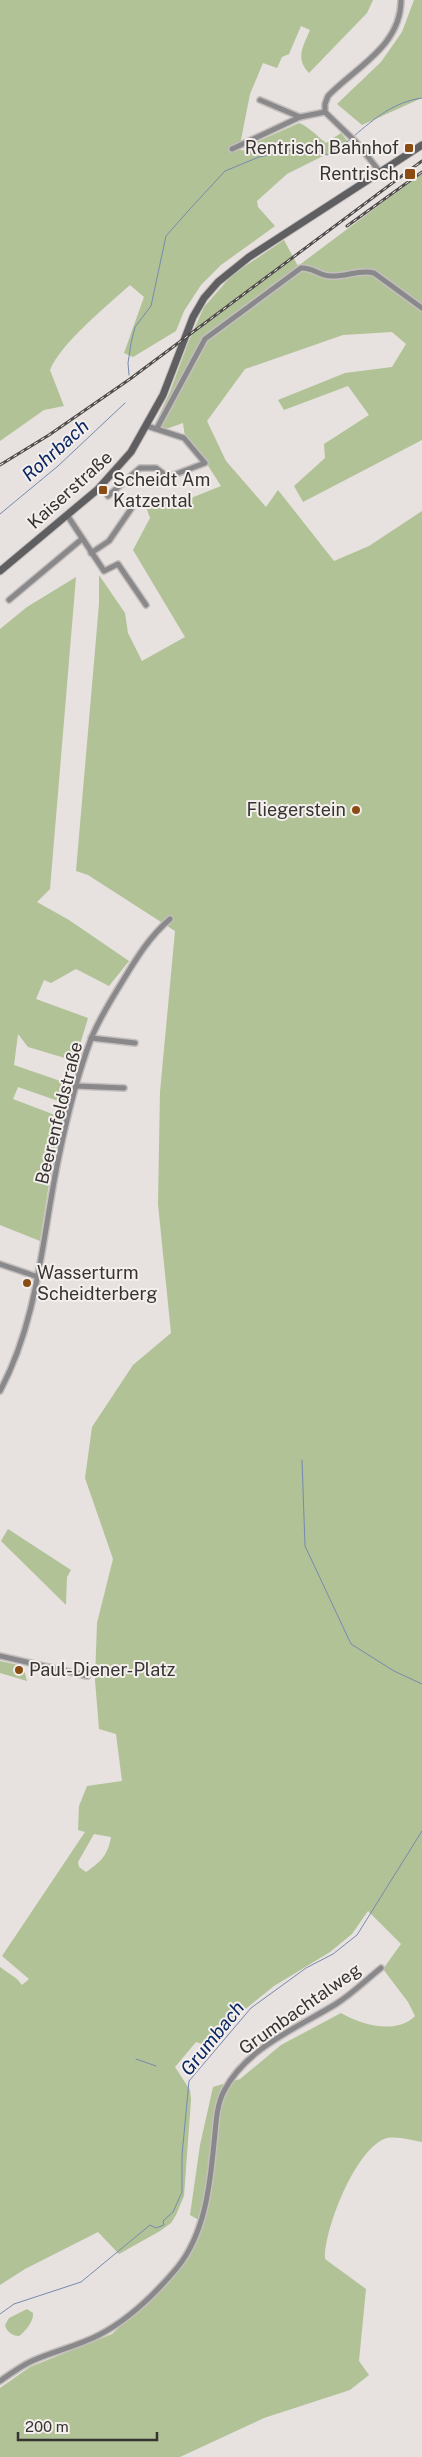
<svg xmlns="http://www.w3.org/2000/svg" width="422" height="2457" font-family="'Public Sans',sans-serif">
<rect width="100%" height="100%" fill="#e7e1df"/>
<g fill="#b0c296" fill-rule="evenodd">
<path d="M0 0H373L367 13 309 73C295 58 303 47 310 30L301 26 289 54 282 57 277 68 263 63 250 94 239 150 253 151 254 143 299 123C307 125 318 137 326 143L341 133 349 143 287 174 257 201 258 207 275 226 221 265 201 285 184 311 176 331 133 357 124 353 144 297 130 285C107 306 61 343 50 370L64 406 44 410 0 441Z"/>
<polygon points="414,0 422,0 422,98 362,125 337,104 381,62 402,32"/>
<path d="M422 173V440L303 502 294 486 325 458 324 444 369 415 348 386 284 410 278 400 345 373 392 367 406 344 392 332 343 335 245 369 207 421 226 461 266 507 278 490 334 561 369 546 422 511V2142C411 2140 394 2135 384 2139 355 2151 324 2229 325 2259L366 2289 359 2361 369 2375 350 2390 264 2418 180 2457H0V2388L30 2367 112 2334 176 2273 204 2223 190 2215 200 2145 213 2087 240 2079 281 2045 341 2013C362 2025 396 2035 415 2016L408 2002 383 1969 401 1944 368 1911 352 1934 330 1952 274 1986 239 2014 208 2046 196 2042 175 2067 190 2090 191 2100 184 2196 176 2215 171 2223 160 2231 119 2254 98 2232 25 2269 0 2285V1967L17 1979 22 1985 29 1979 2 1956 85 1832 78 1830 79 1806 87 1786 122 1781 116 1734 99 1729 95 1680 97 1623 113 1559 85 1478 92 1427 133 1365 171 1333 158 1204 160 1092 175 931 88 875 76 871 99 604V575L125 613 128 633 142 661 185 637 133 550 150 518 145 504 191 498 221 486 200 453 185 437 183 423 166 429 154 426 170 392 188 343 204 307 232 275 284 240 298 266ZM94 1834 111 1837C108 1855 101 1862 86 1872L79 1867 78 1862Z"/>
<polygon points="76,577 50,889 37,902 69,920 129,961 109,986 76,969 51,983 44,980 36,999 88,1018 75,1061 28,1047 18,1034 14,1065 72,1085 67,1104 18,1087 13,1099 63,1118 54,1152 40,1241 0,1225 0,629 27,607"/>
<polygon points="8,1529 71,1570 67,1577 66,1605 1,1541"/>
<polygon points="0,1661 23,1666 27,1681 0,1673"/>
<path d="M27 2309 33 2313C34 2321 25 2332 19 2336 12 2336 6 2331 5 2325L9 2318Z"/>
</g>
<g fill="none" stroke-linecap="round" stroke-linejoin="round">
<g stroke="#778aaf" stroke-width="1">
<path d="M354 136C375 118 394 102 422 98"/>
<polyline points="129,375 128,363 131,343 135,327 151,306 166,236 189,210 225,171 259,157 298,149 319,151 327,155 351,139"/>
<polyline points="0,514 58,466 125,403"/>
<polyline points="302,1460 305,1546 351,1644 394,1671 422,1684"/>
<polyline points="136,2059 156,2066"/>
<polyline points="0,2314 14,2304 81,2282 150,2225 156,2228 164,2225 163,2221 173,2212 182,2192 182,2155 189,2081 251,2008 306,1968 333,1954 357,1935 422,1831"/>
</g>
<g stroke="#c4bebd" stroke-width="8">
<g id="street">
<polyline points="260,100 300,117"/>
<path d="M325 112V104L328 96C356 67 401 46 401 0"/>
<polyline points="325,112 357,143 380,172"/>
<polyline points="232,149 300,117 325,112"/>
<path d="M157 428 205 339 301 268C312 267 320 276 331 276 346 277 359 269 374 273L422 308"/>
<polyline points="108,496 140,468 156,468 168,477 205,463 184,438 147,426"/>
<polyline points="67,515 104,571 118,564 146,605"/>
<polyline points="91,553 109,541 131,509"/>
<polyline points="9,600 82,539"/>
<polyline points="91,1038 135,1043"/>
<polyline points="76,1086 124,1088"/>
<polyline points="0,1264 38,1277"/>
<path d="M0 1391C39 1318 42 1236 59 1156 67 1117 77 1076 91 1039 99 1019 111 1000 122 982 136 959 149 937 170 919"/>
<polyline points="0,1656 87,1676"/>
<path d="M0 2381C10 2374 21 2366 32 2361 54 2351 78 2346 99 2335 128 2320 156 2293 177 2268 205 2234 210 2185 214 2143 216 2126 216 2106 224 2091 246 2048 297 2028 336 2004 352 1994 366 1980 381 1968"/>
</g>
</g>
<g stroke="#c4bebd" stroke-width="9">
<polyline id="secondary" points="0,571 97,490 131,452 163,395 193,317 204,298 218,282 249,257 422,145"/>
</g>
<use href="#street" stroke="#89888a" stroke-width="5"/>
<use href="#secondary" stroke="#5f5e60" stroke-width="7"/>
<g stroke="#4f4c4b" stroke-width="3">
<g id="rail">
<polyline points="347,226 422,172"/>
<polyline points="0,465 49,435 130,379 422,161"/>
</g>
</g>
<use href="#rail" stroke="#f4efec" stroke-width="1" stroke-dasharray="4" stroke-linecap="butt"/>
</g>
<g fill="#8b4c11" stroke="#f4efec" stroke-width="2">
<rect x="404" y="143" width="10" height="10" rx="2.5"/>
<rect x="404" y="168" width="12" height="12" rx="2.5"/>
<rect x="98" y="485" width="10" height="10" rx="2.5"/>
<circle cx="356" cy="810" r="5"/>
<circle cx="27" cy="1283" r="5"/>
<circle cx="19" cy="1670" r="5"/>
</g>
<g text-anchor="middle" stroke-width="4" stroke-linejoin="round" paint-order="stroke">
<g font-size="18" fill="#363433" stroke="#f4efec" text-anchor="end">
<text x="399" y="154">Rentrisch Bahnhof</text>
<text x="399" y="180">Rentrisch</text>
<text x="113" y="486" text-anchor="start">Scheidt Am<tspan x="113" dy="21">Katzental</tspan></text>
<text x="346" y="816">Fliegerstein</text>
<text x="37" y="1279" text-anchor="start">Wasserturm<tspan x="37" dy="21">Scheidterberg</tspan></text>
<text x="29" y="1676" text-anchor="start">Paul-Diener-Platz</text>
</g>
<g font-size="18" fill="#363433" stroke="#f4efec">
<text transform="translate(70 490) rotate(-42)" y="6">Kaiserstraße</text>
<text transform="translate(59 1113) rotate(-76)" y="6">Beerenfeldstraße</text>
<text transform="translate(300 2009) rotate(-35)" y="6">Grumbachtalweg</text>
</g>
<g font-size="19" font-style="italic" fill="#092763" stroke="#f4efec">
<text transform="translate(55 450) rotate(-42)" y="7">Rohrbach</text>
<text transform="translate(212 2038) rotate(-51)" y="7">Grumbach</text>
</g>
</g>
<path d="M18 2432v8h139v-8" fill="none" stroke="#363433" stroke-width="2.5"/>
<text x="25" y="2432" font-size="15" fill="#363433" stroke="#f4efec" stroke-width="4" paint-order="stroke">200 m</text>
</svg>
